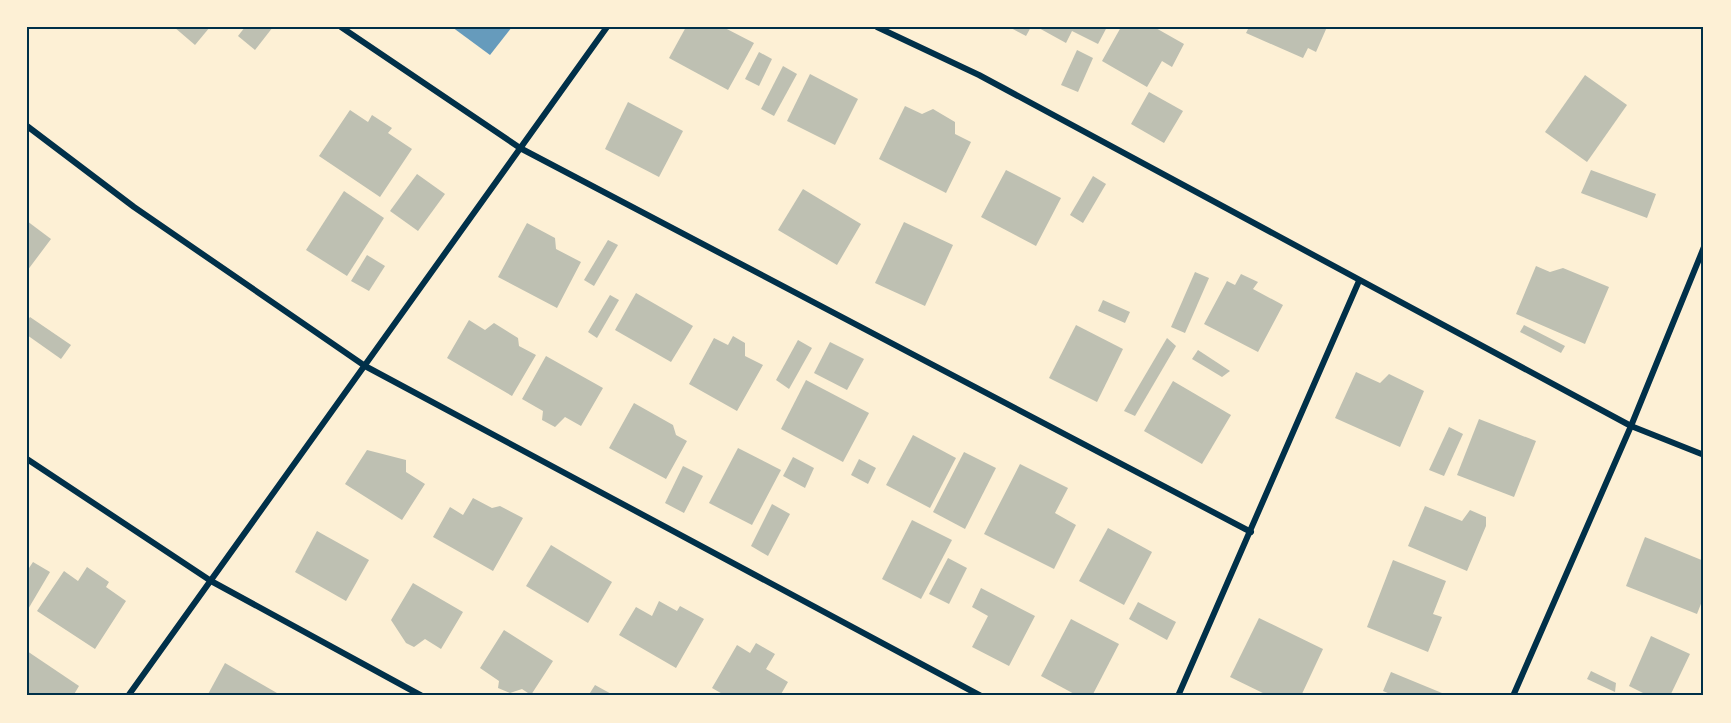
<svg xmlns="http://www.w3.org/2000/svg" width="1731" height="723" font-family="'Roboto Condensed',sans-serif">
<rect width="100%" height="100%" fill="#fdf0d5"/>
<polygon fill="#669bbc" points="452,27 512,27 490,55"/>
<g fill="#bec0b2">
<polygon points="174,27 210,27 195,45"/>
<polygon points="245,27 273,27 255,50 238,36"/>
<polygon points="686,27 723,27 754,43 728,90 669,58"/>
<polygon points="1009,27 1031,27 1026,36"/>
<polygon points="1037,27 1107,27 1098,44 1072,31 1066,43"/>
<polygon points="1121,27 1154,27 1184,44 1172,67 1162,61 1147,87 1102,61"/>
<polygon points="1249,27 1327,27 1316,52 1308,48 1303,58 1246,33"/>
<polygon points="1077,50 1093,58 1078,92 1061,85"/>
<polygon points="759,52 772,59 759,86 745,79"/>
<polygon points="783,66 797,74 774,116 761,109"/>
<polygon points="810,74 858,99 835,145 787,121"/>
<polygon points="1585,75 1627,105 1587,162 1545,132"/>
<polygon points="1149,92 1183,111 1164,143 1131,124"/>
<polygon points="628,102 683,131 659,177 605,149"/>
<polygon points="905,106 922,114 933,109 955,122 955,134 971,142 946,193 879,159"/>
<polygon points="350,110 368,122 372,115 392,128 388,133 412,149 380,197 319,156"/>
<polygon points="1006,170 1061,198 1036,246 981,217"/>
<polygon points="1591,170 1656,194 1647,218 1581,193"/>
<polygon points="417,174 445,194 418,231 390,211"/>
<polygon points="1093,176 1106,184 1083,223 1070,215"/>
<polygon points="803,189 861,224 837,265 778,230"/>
<polygon points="344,191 384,218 347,276 306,250"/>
<polygon points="27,221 51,239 27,271"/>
<polygon points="904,222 953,245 925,306 875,283"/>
<polygon points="527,223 555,238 556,249 581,262 557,308 498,277"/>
<polygon points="608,240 618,245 594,286 584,280"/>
<polygon points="367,255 385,266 369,291 351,281"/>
<polygon points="1536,266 1550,272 1563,268 1609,287 1585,344 1516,314"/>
<polygon points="1195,272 1209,278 1185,333 1171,327"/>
<polygon points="1241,274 1258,282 1253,289 1283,305 1258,352 1204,324 1227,281 1235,285"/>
<polygon points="636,293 693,326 671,362 615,330"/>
<polygon points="610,295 619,300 597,338 588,332"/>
<polygon points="1103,300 1130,312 1125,323 1098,311"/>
<polygon points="30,317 71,345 61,359 27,335 27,321"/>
<polygon points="469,320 485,330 494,323 518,338 519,346 536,355 512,396 447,358"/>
<polygon points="1076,325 1123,349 1097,402 1049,378"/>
<polygon points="1524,325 1565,346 1561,353 1520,332"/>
<polygon points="733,336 745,343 745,356 763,365 737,411 689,384 714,338 728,345"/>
<polygon points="1167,338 1176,346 1135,416 1124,411"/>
<polygon points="798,340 812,348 789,389 776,380"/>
<polygon points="830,342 864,359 847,390 814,373"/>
<polygon points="1198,350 1230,371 1222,377 1192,359"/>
<polygon points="546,356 603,388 581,426 565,417 555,427 542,420 543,411 522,399"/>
<polygon points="1356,372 1380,383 1389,374 1424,391 1400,447 1335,418"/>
<polygon points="806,380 869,413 843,462 781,429"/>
<polygon points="1173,381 1231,415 1202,464 1144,431"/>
<polygon points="634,403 673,425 676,435 687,441 666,479 609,448"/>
<polygon points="1479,419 1536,441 1514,497 1457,475"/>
<polygon points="1449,427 1463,434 1444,476 1429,470"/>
<polygon points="913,435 956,458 930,508 886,485"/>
<polygon points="738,448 781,470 752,525 709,503"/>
<polygon points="367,450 406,460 406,472 425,484 402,520 345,484"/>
<polygon points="964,452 996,468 965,529 933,512"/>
<polygon points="793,457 814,468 805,488 783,476"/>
<polygon points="859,459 876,468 868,484 851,475"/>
<polygon points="1020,464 1068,488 1055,513 1076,525 1054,569 984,534"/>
<polygon points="683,466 703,476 684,513 665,503"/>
<polygon points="473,498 492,508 500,506 523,518 493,571 433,537 450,507 463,515"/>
<polygon points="772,504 790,514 768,556 751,546"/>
<polygon points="1425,506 1462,521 1470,510 1486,517 1486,526 1467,571 1408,546"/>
<polygon points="912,520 952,540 921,599 882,579"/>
<polygon points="1108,528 1152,552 1124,605 1079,581"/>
<polygon points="317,531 369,560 346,601 295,572"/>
<polygon points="1645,537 1704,561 1704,596 1697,614 1626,586"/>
<polygon points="551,545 612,582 588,623 526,586"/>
<polygon points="948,558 967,568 949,604 929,594"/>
<polygon points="1393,560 1446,581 1433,614 1442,617 1428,652 1367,627"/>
<polygon points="33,562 50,572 27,611 27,571"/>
<polygon points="87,567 109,582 106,587 126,601 95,649 37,611 64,571 78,581"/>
<polygon points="413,583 463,612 441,649 425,639 414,647 406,643 391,620"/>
<polygon points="981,588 1035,616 1009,666 972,647 988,616 972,607"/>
<polygon points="659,601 677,611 680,606 704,619 676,668 619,635 636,607 652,616"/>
<polygon points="1138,602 1176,622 1167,640 1129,619"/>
<polygon points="1259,618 1323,649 1301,696 1269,696 1230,677"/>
<polygon points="1071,619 1119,644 1092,696 1078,696 1041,676"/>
<polygon points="504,630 553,661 531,695 522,689 510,693 498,688 499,681 480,668"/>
<polygon points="1651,636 1690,654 1670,696 1649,696 1629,686"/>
<polygon points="756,643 775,654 766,669 788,682 780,696 726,696 712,688 737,645 750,653"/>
<polygon points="27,651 79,686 73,696 27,696"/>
<polygon points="225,663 277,693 275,696 207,696"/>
<polygon points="1591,671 1616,683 1615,692 1587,679"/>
<polygon points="1391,672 1442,693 1441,696 1395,696 1383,691"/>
<polygon points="595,685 615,696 588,696"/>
</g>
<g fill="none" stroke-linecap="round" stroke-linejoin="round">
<g stroke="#003049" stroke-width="6">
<polyline points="341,27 520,148 1251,532"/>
<polyline points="877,27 979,75 1631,426 1704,455"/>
<polyline points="27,126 134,207 365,366 981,696"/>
<polyline points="27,459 211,581 422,696"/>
<polyline points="128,696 607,27"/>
<polyline points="1178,696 1359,281"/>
<polyline points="1513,696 1631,426 1704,247"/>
</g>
</g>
<rect width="1731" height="723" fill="none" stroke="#fdf0d5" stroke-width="57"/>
<rect x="28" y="28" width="1674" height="666" fill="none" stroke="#003049" stroke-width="2"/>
</svg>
